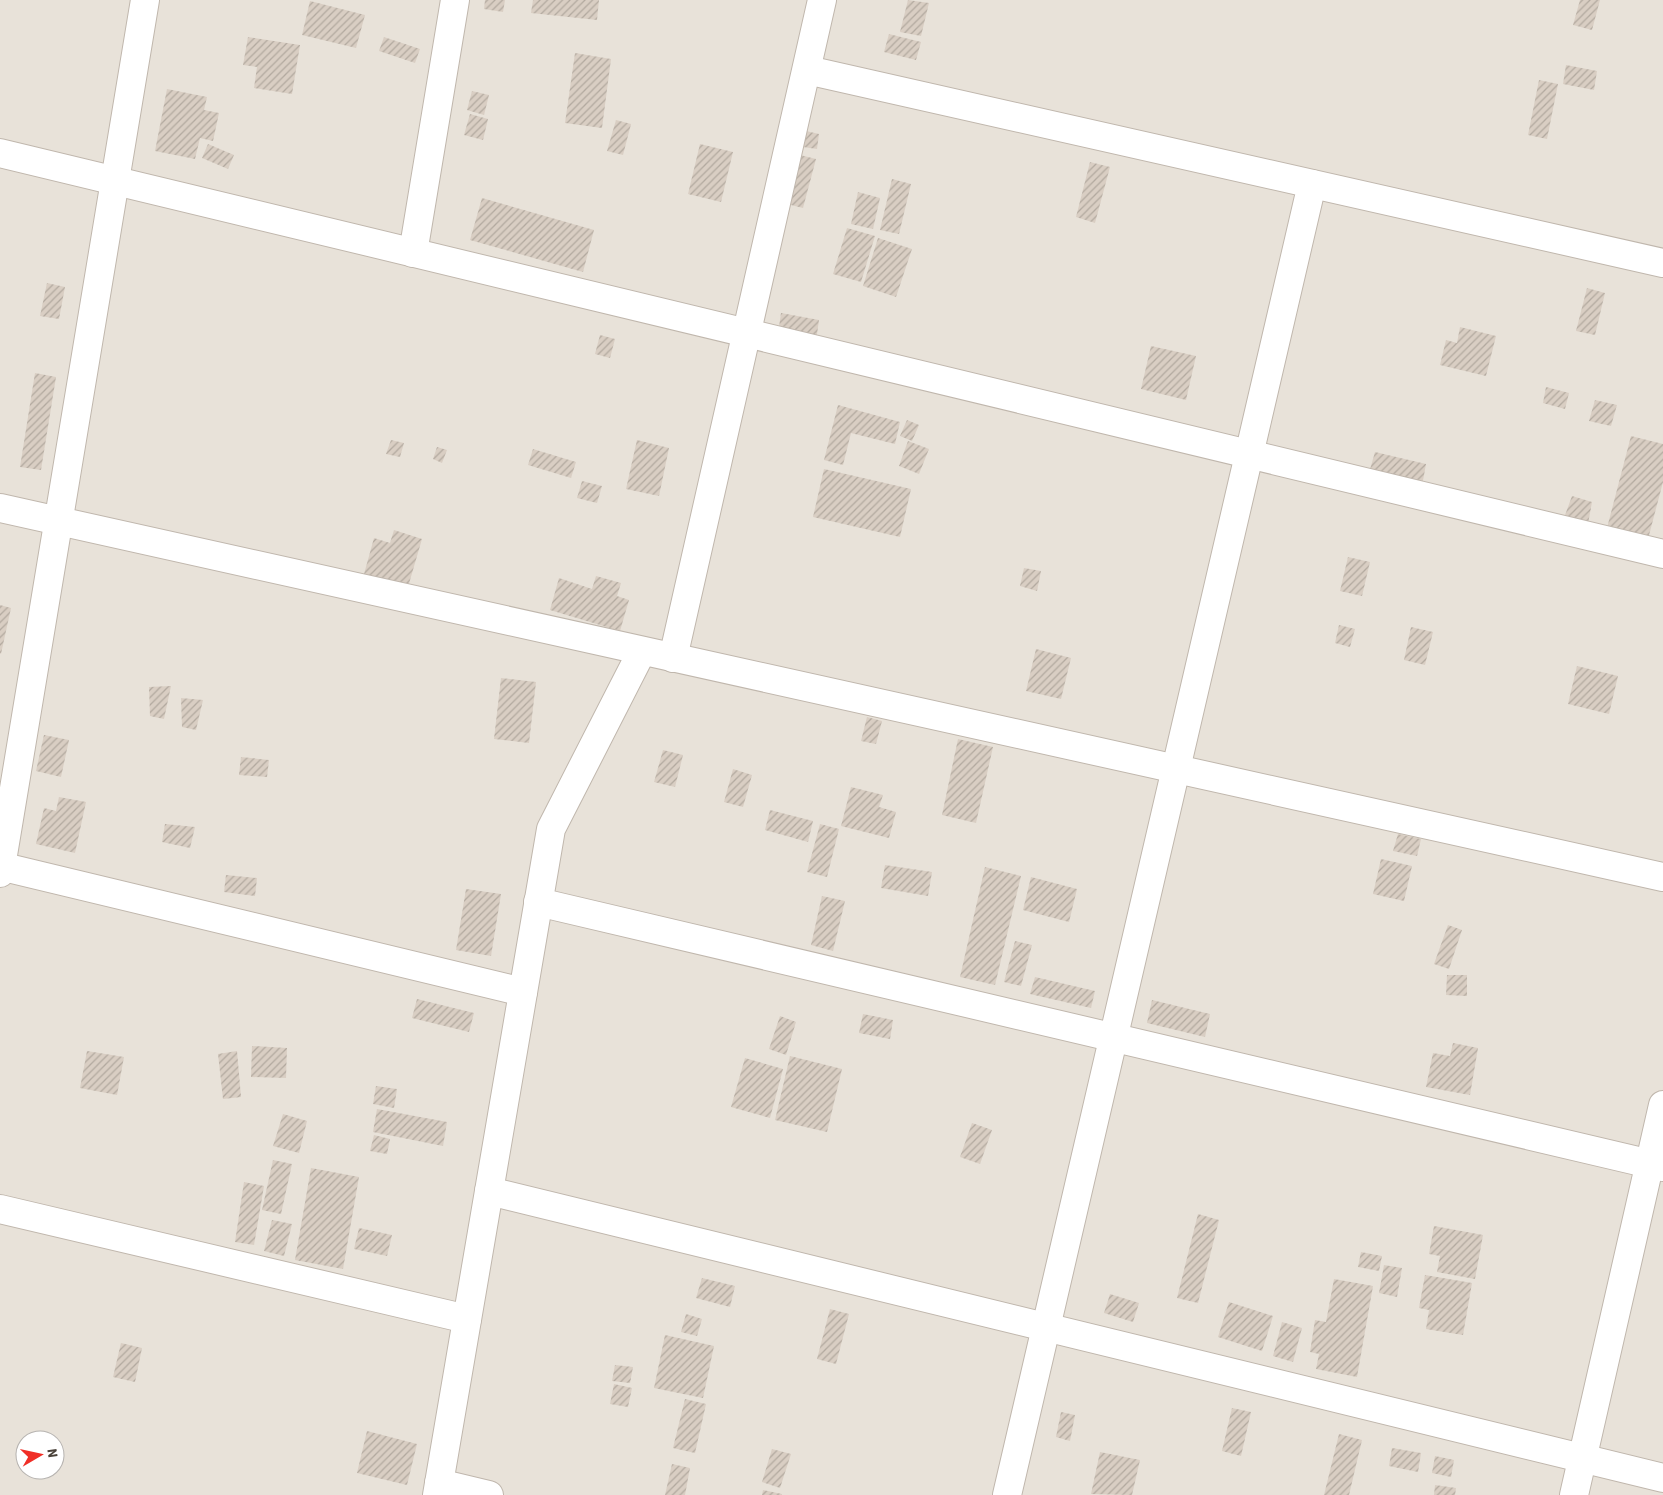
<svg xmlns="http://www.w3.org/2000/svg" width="1663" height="1495" font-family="'Source Sans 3',sans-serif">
<defs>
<pattern id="building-hatch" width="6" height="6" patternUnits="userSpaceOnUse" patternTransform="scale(1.25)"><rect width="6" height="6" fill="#d9cec3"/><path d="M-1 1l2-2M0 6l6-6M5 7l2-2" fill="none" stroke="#b2a99f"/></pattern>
</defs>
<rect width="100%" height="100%" fill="#f5f0eb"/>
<path fill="#e8e2d9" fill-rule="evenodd" d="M0 0H1663V1495H0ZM25 1440H55V1470H25Z"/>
<g fill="url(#building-hatch)">
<polygon points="485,0 505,0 503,12 484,9"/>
<polygon points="533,0 599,0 597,20 531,13"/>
<polygon points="908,0 929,3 921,36 900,32"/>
<polygon points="1580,0 1600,0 1592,30 1573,25"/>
<polygon points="310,1 365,15 356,48 302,35"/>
<polygon points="889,34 921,42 916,60 884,52"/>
<polygon points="248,37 300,45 292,94 254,88 257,67 243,65"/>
<polygon points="384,37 420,49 415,63 379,51"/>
<polygon points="575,53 611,59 602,128 565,123"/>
<polygon points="1566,65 1597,71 1594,90 1563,84"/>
<polygon points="1539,80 1558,84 1547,139 1528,135"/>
<polygon points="167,89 207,97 204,110 219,113 213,141 200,138 195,159 155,151"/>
<polygon points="472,91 489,95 484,115 467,110"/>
<polygon points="470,114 488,119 483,140 464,135"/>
<polygon points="616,120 631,124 623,155 607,151"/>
<polygon points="806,131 819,134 817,149 803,147"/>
<polygon points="208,144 234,155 228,169 202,158"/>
<polygon points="700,144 733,152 721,202 688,194"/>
<polygon points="800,155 816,159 803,208 787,204"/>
<polygon points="1090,162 1110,167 1095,223 1076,217"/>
<polygon points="892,179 911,184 899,234 880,230"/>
<polygon points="858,192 880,198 873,229 851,224"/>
<polygon points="482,198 594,230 583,272 470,240"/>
<polygon points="847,228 875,236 861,282 833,274"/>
<polygon points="878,238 912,249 896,297 863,286"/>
<polygon points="47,283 65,287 59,319 40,316"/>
<polygon points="1587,288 1605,293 1595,335 1576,331"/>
<polygon points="781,313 819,320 816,341 778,334"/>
<polygon points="1460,327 1496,336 1486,376 1440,365 1446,340 1457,343"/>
<polygon points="600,335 615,339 610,358 595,354"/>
<polygon points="1151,346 1196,356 1186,400 1141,389"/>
<polygon points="35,373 56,377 41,470 20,467"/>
<polygon points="1546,387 1569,393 1565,409 1543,403"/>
<polygon points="1595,400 1617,405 1611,426 1589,421"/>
<polygon points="838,405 900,422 895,444 851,433 843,465 824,460"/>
<polygon points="907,420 919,425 912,441 900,436"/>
<polygon points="1631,436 1663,444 1663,482 1648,539 1607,528"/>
<polygon points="391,440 404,443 400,457 386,454"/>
<polygon points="637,440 669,448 659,496 626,489"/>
<polygon points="908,441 929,449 919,474 899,466"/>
<polygon points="437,447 447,450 442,463 433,459"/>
<polygon points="533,449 576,462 571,478 528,465"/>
<polygon points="1375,452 1426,464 1422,486 1369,473"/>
<polygon points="824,469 911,489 900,537 813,517"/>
<polygon points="582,481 602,486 597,503 577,498"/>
<polygon points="1572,496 1592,502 1588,524 1564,518"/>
<polygon points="394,530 422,539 408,587 364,574 374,538 390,543"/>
<polygon points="1348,557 1370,562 1362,596 1340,591"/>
<polygon points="1024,568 1041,571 1037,591 1020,586"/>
<polygon points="596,576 621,583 617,596 629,600 620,631 550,610 559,578 592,589"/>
<polygon points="0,605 11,608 1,654 0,653"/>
<polygon points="1339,625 1355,629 1350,647 1335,643"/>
<polygon points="1411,627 1433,632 1425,665 1404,660"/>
<polygon points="1036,649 1071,658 1061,699 1026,691"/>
<polygon points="1577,666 1618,676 1609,714 1568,704"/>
<polygon points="501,678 536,682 529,743 494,739"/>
<polygon points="171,686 164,719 150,716 149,687"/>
<polygon points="181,698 203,700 196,730 182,727"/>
<polygon points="867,717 882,721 876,744 861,741"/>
<polygon points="44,735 69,740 61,777 36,771"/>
<polygon points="958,739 993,747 976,823 942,815"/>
<polygon points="663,750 683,755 675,787 654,782"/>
<polygon points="241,757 269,760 267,777 239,775"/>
<polygon points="733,769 752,775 743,807 724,802"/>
<polygon points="851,787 883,795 879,807 896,812 889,838 841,826"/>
<polygon points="59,797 86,802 75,853 36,844 44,808 56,811"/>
<polygon points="770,810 813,821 808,842 765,830"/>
<polygon points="165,824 195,827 190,848 162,842"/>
<polygon points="820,824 839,829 827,877 807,872"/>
<polygon points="1398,834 1421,839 1417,856 1393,851"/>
<polygon points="1381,859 1412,866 1404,901 1373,894"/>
<polygon points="885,865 932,872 928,896 881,888"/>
<polygon points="985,867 1021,876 995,985 960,977"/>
<polygon points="226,875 257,878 255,896 224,892"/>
<polygon points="1031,877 1077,889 1069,922 1023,910"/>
<polygon points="466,889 501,894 491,956 456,950"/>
<polygon points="822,896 845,901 833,951 811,945"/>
<polygon points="1448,925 1462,930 1449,969 1434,964"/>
<polygon points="1015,941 1032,945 1021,986 1004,982"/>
<polygon points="1447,975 1467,975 1467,996 1446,995"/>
<polygon points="1035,977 1095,991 1091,1008 1030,994"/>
<polygon points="417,999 474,1013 469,1032 412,1018"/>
<polygon points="1152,1000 1210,1014 1205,1037 1147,1023"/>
<polygon points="863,1014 893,1020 890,1039 859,1033"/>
<polygon points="780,1016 796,1022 786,1055 769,1049"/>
<polygon points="1453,1043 1478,1048 1470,1095 1426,1087 1433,1053 1450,1056"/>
<polygon points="252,1046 287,1048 286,1078 251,1077"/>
<polygon points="87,1051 124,1057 117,1095 80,1088"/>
<polygon points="237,1051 241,1097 223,1099 218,1054"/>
<polygon points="790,1056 842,1069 827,1132 775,1120"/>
<polygon points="745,1058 783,1069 770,1118 731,1107"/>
<polygon points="376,1086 397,1089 394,1108 373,1104"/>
<polygon points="377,1109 447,1122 443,1146 373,1132"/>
<polygon points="283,1114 307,1121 299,1153 273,1146"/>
<polygon points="972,1123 992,1130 980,1164 960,1157"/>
<polygon points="374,1135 390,1139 387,1154 370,1151"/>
<polygon points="273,1160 292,1164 281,1214 262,1210"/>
<polygon points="311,1168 359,1177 343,1269 295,1260"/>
<polygon points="244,1182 264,1186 254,1245 235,1242"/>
<polygon points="1198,1214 1219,1220 1198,1303 1177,1298"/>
<polygon points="272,1220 292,1224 284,1256 264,1251"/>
<polygon points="1434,1226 1483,1235 1475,1279 1437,1272 1440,1256 1429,1254"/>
<polygon points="359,1228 392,1235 387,1256 354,1249"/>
<polygon points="1361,1252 1382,1256 1379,1271 1358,1267"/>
<polygon points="1384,1265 1402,1268 1397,1297 1379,1293"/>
<polygon points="1425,1275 1472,1283 1463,1335 1426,1329 1429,1310 1419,1308"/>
<polygon points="702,1278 735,1286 730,1307 696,1298"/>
<polygon points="1334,1279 1373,1286 1357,1377 1316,1369 1319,1354 1310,1352 1315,1320 1326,1322"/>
<polygon points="1110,1294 1139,1303 1133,1322 1104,1313"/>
<polygon points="1229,1302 1273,1316 1262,1351 1218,1337"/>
<polygon points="830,1309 849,1314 836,1364 817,1359"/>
<polygon points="686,1314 702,1319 697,1336 681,1332"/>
<polygon points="1282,1322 1302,1328 1293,1362 1273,1356"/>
<polygon points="665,1335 714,1346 703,1398 654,1388"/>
<polygon points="121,1343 142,1348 135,1382 113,1377"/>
<polygon points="615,1365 633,1367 630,1383 612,1381"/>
<polygon points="614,1384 632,1388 628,1407 610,1404"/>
<polygon points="685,1399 706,1404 695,1453 673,1448"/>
<polygon points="1232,1408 1251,1412 1241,1456 1222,1451"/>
<polygon points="1061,1412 1075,1415 1070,1441 1056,1437"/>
<polygon points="367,1431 417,1444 407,1485 357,1473"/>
<polygon points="1339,1434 1362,1440 1349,1495 1324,1495"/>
<polygon points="1392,1448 1421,1453 1418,1472 1389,1466"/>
<polygon points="772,1449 791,1454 780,1488 762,1482"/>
<polygon points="1100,1452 1140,1460 1132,1495 1091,1494"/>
<polygon points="1435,1456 1454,1460 1451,1477 1432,1473"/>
<polygon points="672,1464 690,1468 685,1495 665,1495"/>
<polygon points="1435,1485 1456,1488 1455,1495 1434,1495"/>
<polygon points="763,1490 782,1494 782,1495 762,1495"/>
</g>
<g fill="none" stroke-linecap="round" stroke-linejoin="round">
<g stroke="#c0b7ad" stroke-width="30">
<g id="street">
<polyline points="807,70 1663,263"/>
<polyline points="0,153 1663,554"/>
<polyline points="413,253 455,0"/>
<polyline points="0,508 1663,877"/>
<polyline points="673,658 822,0"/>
<polyline points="0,866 523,992"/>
<polyline points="0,873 145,0"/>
<polyline points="538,902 1663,1167"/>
<polyline points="489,1191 1663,1478"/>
<polyline points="0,1209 467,1319"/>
<polyline points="439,1483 489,1495"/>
<polyline points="437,1495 551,829 642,651"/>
<polyline points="1007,1495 1312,184"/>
<polyline points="1574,1495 1663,1105"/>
</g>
</g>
<use href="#street" stroke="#fff" stroke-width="28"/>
</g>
<g transform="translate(40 1455) rotate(81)"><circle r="24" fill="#ffffff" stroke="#b6b3b0"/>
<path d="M0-4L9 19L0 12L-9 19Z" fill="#f02e26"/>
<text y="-8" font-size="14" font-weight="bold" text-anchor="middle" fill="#494139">N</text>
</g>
</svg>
